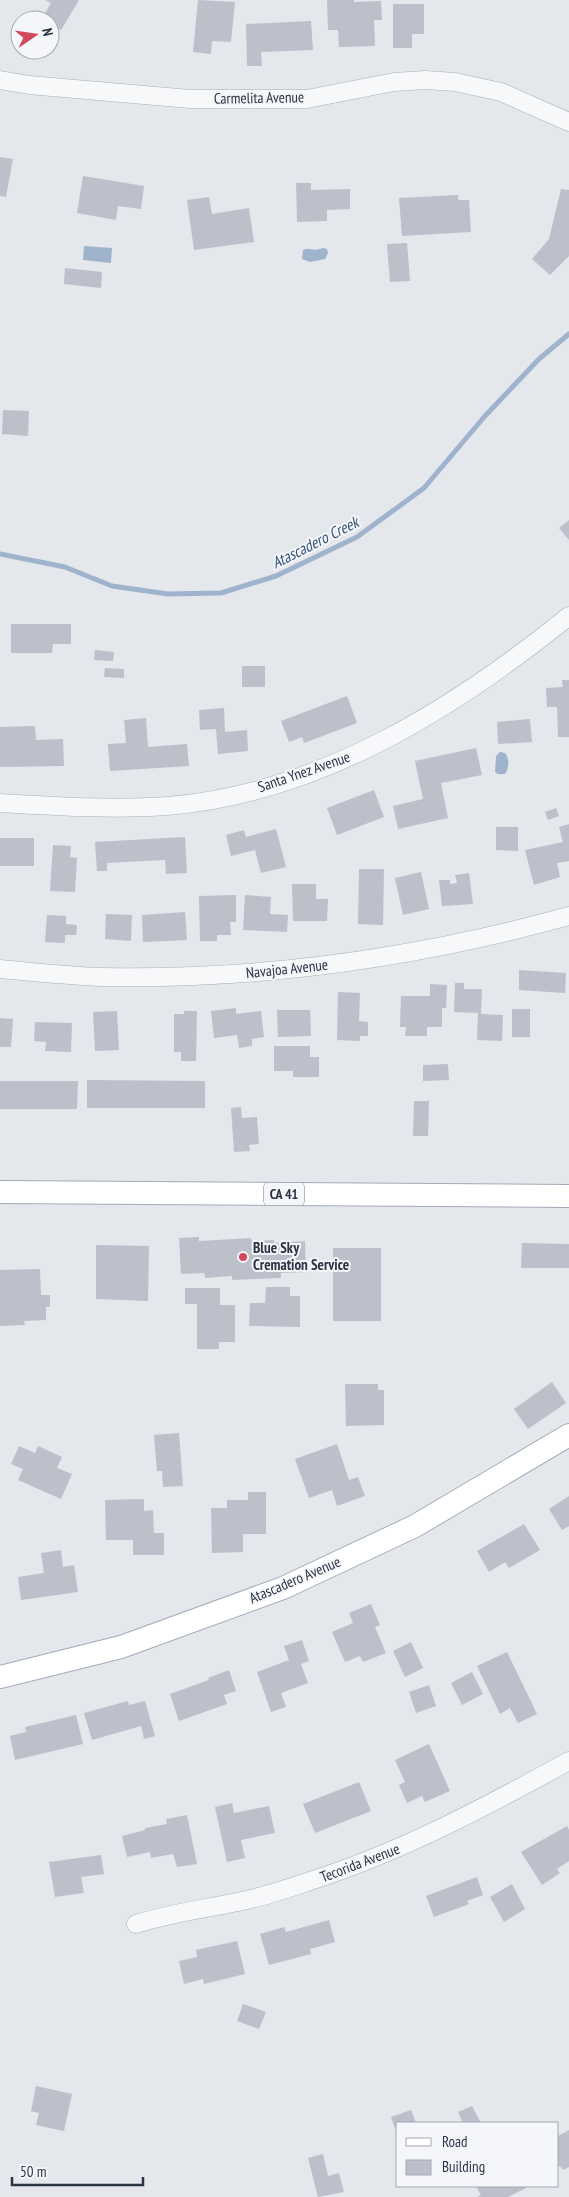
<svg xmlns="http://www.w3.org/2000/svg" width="569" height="2197" font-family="'PT Sans Narrow',sans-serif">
<rect width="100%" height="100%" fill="#e4e7ec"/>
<g fill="#9fb4cc">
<polygon points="84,246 112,248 111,263 83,260"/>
<path d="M323 248 327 249 328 253 325 259 310 262 302 259 303 250C310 247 312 252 323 248Z"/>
<path d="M500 752 505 753C510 759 509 768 505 774H498L495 772 496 756Z"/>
</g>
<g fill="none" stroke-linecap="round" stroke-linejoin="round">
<polyline stroke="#9fb4cc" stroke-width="5" points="0,554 65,567 112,586 168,594 221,593 276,576 357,537 424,488 485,416 539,359 569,334"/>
</g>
<g fill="#bbc0ca">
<polygon points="45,0 79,0 61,30 50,23 50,20 42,18 51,3"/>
<polygon points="198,0 235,2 231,42 212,41 211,54 193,52"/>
<polygon points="327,0 354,0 354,2 381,1 382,20 374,20 375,46 339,47 338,30 328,30"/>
<polygon points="393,4 424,4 424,34 412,34 412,48 393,48"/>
<polygon points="311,21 313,50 261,52 262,66 247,66 246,24"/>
<polygon points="0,157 13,159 6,197 0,196"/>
<polygon points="83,176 144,186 141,209 118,206 116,220 77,213"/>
<polygon points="296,183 311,183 311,190 350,189 350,209 327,210 327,221 297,222"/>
<polygon points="561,189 569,190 569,256 550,275 532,259 549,239"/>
<polygon points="458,195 458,200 469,200 471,232 402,236 399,198"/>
<polygon points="209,197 212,214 249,208 254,242 194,250 187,200"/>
<polygon points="407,243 410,281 390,282 387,244"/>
<polygon points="65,268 102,272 101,288 64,284"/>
<polygon points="3,410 29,411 28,436 2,434"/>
<polygon points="569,520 569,540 559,528"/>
<polygon points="11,624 71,624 71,644 53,644 52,653 11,653"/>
<polygon points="95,650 114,652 113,661 94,660"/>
<rect x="242" y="666" width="23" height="21"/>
<polygon points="105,668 124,669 124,678 104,677"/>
<polygon points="562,680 569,680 569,737 558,737 557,707 547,707 546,688 563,687"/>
<polygon points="347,696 357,723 304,743 302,737 289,742 281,721"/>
<polygon points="224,708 225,732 247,730 248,751 218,754 216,729 200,730 199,710"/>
<polygon points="146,718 148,747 187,744 189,766 110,771 108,744 126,743 124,720"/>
<polygon points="530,719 532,742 498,744 497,722"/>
<polygon points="35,726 36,740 63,739 64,766 0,767 0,727"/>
<polygon points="476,748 482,775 441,783 448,818 398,829 393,806 423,799 415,761"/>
<polygon points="374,790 384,817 337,835 327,808"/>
<polygon points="556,808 559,816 548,820 545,812"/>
<polygon points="569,824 569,861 557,863 560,877 534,885 525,850 563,842 559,827"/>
<polygon points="496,827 518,827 518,851 496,850"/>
<polygon points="276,829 286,867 261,873 255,850 231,856 226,835 244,830 246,837"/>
<polygon points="185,837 187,873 166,874 165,860 107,863 107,871 97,871 95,842"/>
<rect x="0" y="838" width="34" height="28"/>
<polygon points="53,845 71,846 70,857 77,858 75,892 50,891"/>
<polygon points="359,869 384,869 383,925 358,924"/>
<polygon points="421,872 429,909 403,915 395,878"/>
<polygon points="469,873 473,904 442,906 439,880 450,880 450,884 457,883 455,875"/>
<polygon points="292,884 316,884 316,899 328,899 327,921 293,921"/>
<polygon points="236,895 236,922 230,922 231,935 217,935 217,941 200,941 199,896"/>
<polygon points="245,895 271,897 270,914 288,915 287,932 243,930"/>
<polygon points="185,912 187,940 143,942 142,915"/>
<polygon points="106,914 132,915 131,941 105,939"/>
<polygon points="47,915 66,916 66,924 77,925 76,935 65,935 65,943 45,942"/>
<polygon points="519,970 566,973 565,993 519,990"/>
<polygon points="455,983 464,983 464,989 482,989 481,1014 503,1015 502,1041 477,1040 478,1013 454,1012"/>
<polygon points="430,984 447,985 446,1008 442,1008 442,1027 427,1027 427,1036 405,1036 406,1027 400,1027 401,996 430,996"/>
<polygon points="338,992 360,993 359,1021 368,1022 368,1036 360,1036 360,1041 337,1040"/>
<polygon points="236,1008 236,1014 261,1011 264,1037 252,1039 252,1046 239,1048 237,1035 214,1038 211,1011"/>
<rect x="512" y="1009" width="18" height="28"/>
<polygon points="277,1010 310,1010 311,1036 278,1037"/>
<polygon points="117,1011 119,1050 95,1051 93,1012"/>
<polygon points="184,1011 197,1011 196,1061 181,1061 181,1052 174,1052 174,1014 184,1014"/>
<polygon points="0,1018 13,1019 11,1047 0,1047"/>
<polygon points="35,1022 72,1023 71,1052 45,1051 46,1042 34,1041"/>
<polygon points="274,1046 310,1046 310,1057 319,1057 319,1077 293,1077 293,1071 274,1071"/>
<polygon points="448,1064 449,1080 423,1081 423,1065"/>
<polygon points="87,1080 205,1081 205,1108 87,1108"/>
<polygon points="0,1081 78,1081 77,1109 0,1109"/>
<polygon points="414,1101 429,1101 428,1136 413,1136"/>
<polygon points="241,1107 242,1118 257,1117 259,1144 249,1145 250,1151 234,1152 231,1108"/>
<polygon points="199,1237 199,1241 251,1238 252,1241 274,1240 274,1243 305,1241 306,1272 281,1273 281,1278 232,1280 232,1276 205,1278 204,1273 181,1274 179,1238"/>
<polygon points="522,1243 569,1244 569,1268 521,1268"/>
<polygon points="96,1245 149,1246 148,1301 96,1299"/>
<rect x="333" y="1248" width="48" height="73"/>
<polygon points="40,1269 41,1295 50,1295 50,1307 46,1307 46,1320 24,1321 25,1325 0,1326 0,1270"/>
<polygon points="266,1287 290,1287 290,1296 300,1296 300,1327 249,1326 250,1303 265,1303"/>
<polygon points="185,1288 220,1288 220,1305 235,1305 235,1342 219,1342 219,1349 197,1349 197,1304 185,1304"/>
<polygon points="552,1382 566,1403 528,1429 514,1409"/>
<polygon points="345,1384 378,1384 378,1390 384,1390 384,1425 346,1426"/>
<polygon points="179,1433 183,1486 163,1487 162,1471 157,1471 154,1435"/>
<polygon points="337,1444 349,1480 358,1477 365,1496 337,1506 332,1490 309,1498 295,1459"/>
<polygon points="19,1446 35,1453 38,1446 62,1457 57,1468 72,1474 61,1499 18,1480 23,1469 11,1464"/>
<polygon points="248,1492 266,1492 266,1534 243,1534 243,1552 212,1553 211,1508 227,1508 227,1500 248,1500"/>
<polygon points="569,1496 569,1526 562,1530 549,1509"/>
<polygon points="144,1499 144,1511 153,1510 154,1533 164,1533 164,1555 133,1555 133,1540 106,1540 105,1500"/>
<polygon points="524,1524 540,1550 509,1568 505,1562 489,1572 477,1551"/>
<polygon points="61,1550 63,1567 74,1565 78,1592 21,1600 18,1577 44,1573 41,1553"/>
<polygon points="371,1604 380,1625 375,1627 386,1653 363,1662 360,1656 345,1662 332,1632 353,1623 349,1613"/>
<polygon points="302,1640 309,1661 301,1664 308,1683 281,1693 286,1707 271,1712 257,1672 289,1660 284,1646"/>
<polygon points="411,1642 423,1668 405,1677 393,1651"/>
<polygon points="507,1652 537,1714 518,1723 510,1708 500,1714 477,1666"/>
<polygon points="229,1670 236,1691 224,1695 227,1704 179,1721 170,1694 209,1680 208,1678"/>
<polygon points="472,1672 483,1694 462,1705 451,1683"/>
<polygon points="429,1685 436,1706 416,1713 409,1692"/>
<polygon points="128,1701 129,1705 145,1701 155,1736 144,1739 141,1726 92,1740 84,1713"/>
<polygon points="76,1715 83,1744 15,1760 10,1736 26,1732 25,1727"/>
<polygon points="429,1744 450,1791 425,1802 422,1796 407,1803 399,1785 405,1782 395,1760"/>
<polygon points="359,1782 371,1811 315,1833 303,1804"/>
<polygon points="232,1803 234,1813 269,1806 275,1833 241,1840 245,1858 227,1862 215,1807"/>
<polygon points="187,1815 197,1864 177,1867 173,1854 151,1858 150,1852 127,1857 122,1836 145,1830 145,1828 167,1824 166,1819"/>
<polygon points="567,1826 569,1830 569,1861 557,1869 560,1873 542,1885 521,1852"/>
<polygon points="101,1855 104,1874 81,1877 84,1893 55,1897 49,1862"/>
<polygon points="477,1877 483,1895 467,1901 469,1904 434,1917 426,1896"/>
<polygon points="512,1884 525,1909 504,1922 490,1897"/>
<polygon points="329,1920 335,1942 310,1949 311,1954 269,1965 260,1934 284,1927 286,1932"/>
<polygon points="237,1941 245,1974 204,1984 203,1979 184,1984 179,1961 197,1957 196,1950"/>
<polygon points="243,2004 266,2012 259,2029 237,2021"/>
<polygon points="36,2086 72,2094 64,2131 36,2125 39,2113 31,2111"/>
<polygon points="472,2106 481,2123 463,2123 458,2112"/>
<polygon points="411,2110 416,2123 398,2123 398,2136 391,2117"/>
<polygon points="569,2130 569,2167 563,2170 560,2166 558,2167 558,2136"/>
<polygon points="323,2154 328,2176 339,2173 344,2192 318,2197 308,2158"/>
<polygon points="476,2186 525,2186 526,2188 508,2197 477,2197 481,2195"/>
</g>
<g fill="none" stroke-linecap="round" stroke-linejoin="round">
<g stroke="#a9aeb7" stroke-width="19">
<g id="minor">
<polyline points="0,80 29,85 190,99 307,99 394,82 425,80 455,82 501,92 569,122"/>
<path d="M0 803C55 806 111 810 167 806 318 794 454 709 569 616"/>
<path d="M0 969C34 972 68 976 102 977 260 980 417 958 569 916"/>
<path d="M136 1924C174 1912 213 1908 251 1899 273 1894 295 1886 316 1879 405 1850 487 1806 569 1761"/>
</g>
</g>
<g stroke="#a3abb8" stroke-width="24">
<g id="major">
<polyline points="0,1192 569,1196"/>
<polyline points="0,1677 121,1647 283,1588 415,1526 569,1435"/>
</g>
</g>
<use href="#minor" stroke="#f7f8fa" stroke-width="18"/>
<use href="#major" stroke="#fff" stroke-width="22"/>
</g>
<circle fill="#d1495b" stroke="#f4f6f9" stroke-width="2" cx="243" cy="1257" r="5"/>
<g text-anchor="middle" stroke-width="4" stroke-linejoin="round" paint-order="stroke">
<rect fill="#f4f6f9" stroke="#676e7b" stroke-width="1" x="264" y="1182.5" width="40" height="23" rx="4"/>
<g font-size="14" font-weight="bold" fill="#2b3445">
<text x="284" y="1199">CA 41</text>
</g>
<g font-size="15" fill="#2b3445" stroke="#f4f6f9">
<text transform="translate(259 98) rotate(-1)" y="5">Carmelita Avenue</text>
<text transform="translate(304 772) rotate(-19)" y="5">Santa Ynez Avenue</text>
<text transform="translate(287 969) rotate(-6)" y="5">Navajoa Avenue</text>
<text transform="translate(295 1580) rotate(-23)" y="5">Atascadero Avenue</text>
<text transform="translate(360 1863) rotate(-21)" y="5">Tecorida Avenue</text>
</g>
<g font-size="15" font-weight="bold" fill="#2b3445" stroke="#f4f6f9" text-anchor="start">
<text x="253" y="1253">Blue Sky<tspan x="253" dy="17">Cremation Service</tspan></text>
</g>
<g font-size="16" font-style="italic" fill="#34527a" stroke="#f4f6f9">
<text transform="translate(315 542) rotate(-27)" y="6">Atascadero Creek</text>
</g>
</g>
<rect x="396" y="2122" width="162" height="65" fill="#f4f6f9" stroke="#a4a8b1"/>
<rect x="406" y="2138" width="25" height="8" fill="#ffffff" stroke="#a4a8b1"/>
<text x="442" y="2147" font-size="15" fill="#2b3445">Road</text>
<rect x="406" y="2160" width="25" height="15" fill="#bbc0ca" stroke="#a4a8b1"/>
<text x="442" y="2172" font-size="15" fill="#2b3445">Building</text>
<g transform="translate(35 35) rotate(77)"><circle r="24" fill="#f4f6f9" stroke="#a4a8b1"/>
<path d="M0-4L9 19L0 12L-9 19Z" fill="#d1495b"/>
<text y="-8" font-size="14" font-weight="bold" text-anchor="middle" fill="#2b3445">N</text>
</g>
<path d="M12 2177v8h131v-8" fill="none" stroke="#2b3445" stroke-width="2.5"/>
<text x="20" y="2177" font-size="15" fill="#2b3445" stroke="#f4f6f9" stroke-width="4" paint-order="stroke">50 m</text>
</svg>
